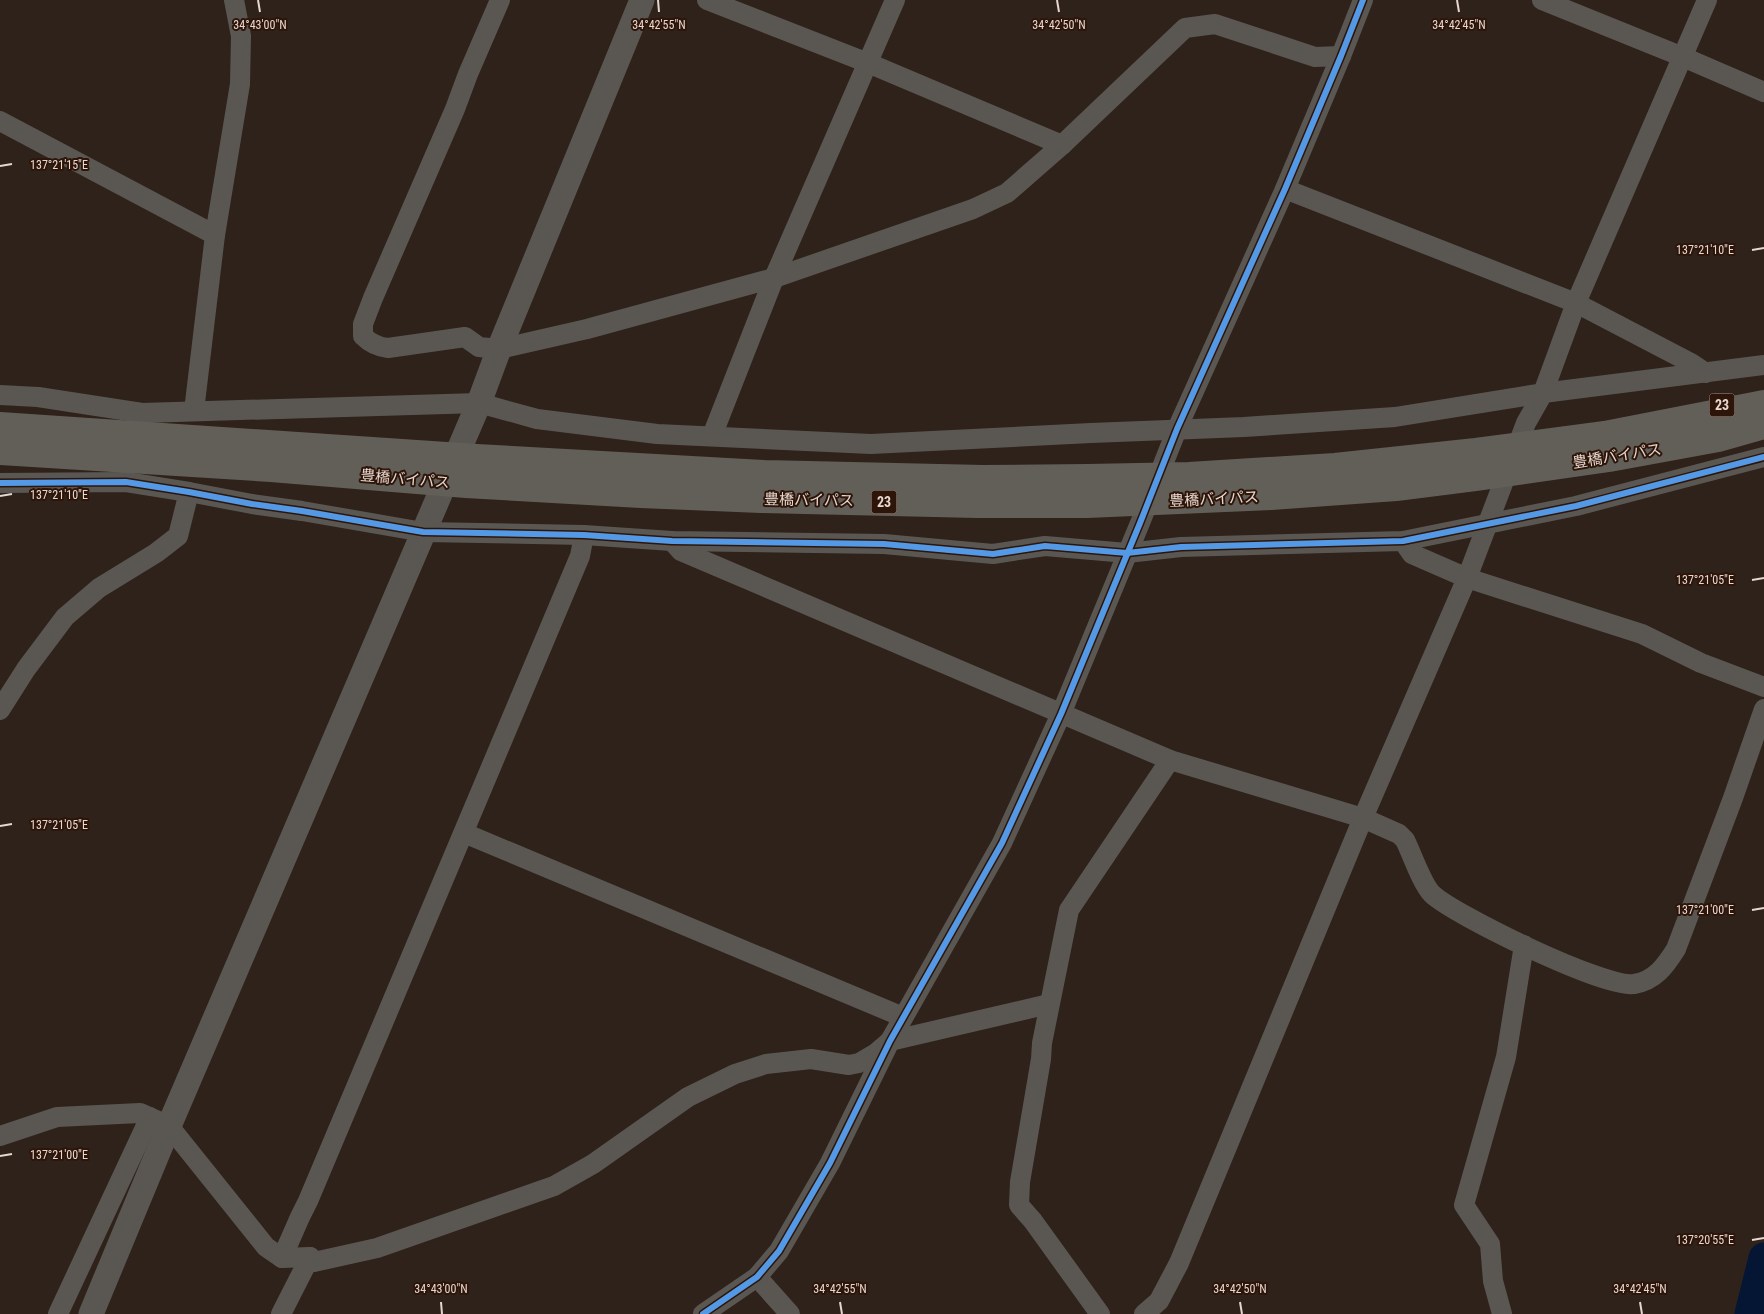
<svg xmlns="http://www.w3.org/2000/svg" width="1764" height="1314" font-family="'Roboto Condensed','Noto Sans JP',sans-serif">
<rect width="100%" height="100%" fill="#2f221b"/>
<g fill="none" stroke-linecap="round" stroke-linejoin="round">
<polyline stroke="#041634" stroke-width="31" points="1750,1314 1764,1258"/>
<g stroke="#5a5752" stroke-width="20">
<path d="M500 0 468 74 455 109 373 298 363 324V336C371 344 378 347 388 348L465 337 479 347 499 349 587 329 774 278 973 209 1007 193 1062 145 1185 28 1215 24 1315 57 1341 56"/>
<polyline points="707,0 868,63 1062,145"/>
<polyline points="1542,0 1683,57 1764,92"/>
<polyline points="0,121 215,235"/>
<polyline points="1285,189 1576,303 1691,363 1706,373"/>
<polyline points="0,395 38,397 142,413 479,403 537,419 657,434 871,444 1091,433 1244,427 1395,417 1543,393 1764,365"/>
<polyline points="194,411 215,235 240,84 241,36 234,0"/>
<polyline points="712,436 774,278 895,0"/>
<polyline points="0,483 126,482 189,492 252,504 302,511 423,532 584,535 672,541 884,544 993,554 1045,546 1127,553 1181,547 1403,541 1576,506 1764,457"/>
<path d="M672 541 681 551 1170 760 1363 818 1399 834 1405 840C1412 854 1422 884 1432 894 1454 915 1606 989 1634 984 1655 981 1666 965 1676 949L1733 798 1764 709"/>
<polyline points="1403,541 1412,554 1467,578 1642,634 1701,663 1764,687"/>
<polyline points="0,710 26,669 65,617 99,588 156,553 178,536 189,492"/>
<polyline points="464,833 903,1017"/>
<polyline points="0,1136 57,1117 140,1113 169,1126 266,1247 282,1258 310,1257 314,1262 377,1248 554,1186 593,1164 688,1097 735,1074 766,1064 811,1059 849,1065 859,1063 876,1053 890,1041 1049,1004"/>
<polyline points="282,1258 300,1217 308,1201 580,556 584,535"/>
<polyline points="757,1277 790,1314"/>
<polyline points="58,1314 150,1117"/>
<polyline points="281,1314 310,1257"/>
<polyline points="703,1314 757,1277 779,1251 830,1163 890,1041 1002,843 1061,714 1140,523 1177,429 1285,189 1341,56 1363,0"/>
<polyline points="1100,1314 1033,1221 1019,1205 1020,1182 1041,1059 1042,1043 1069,910 1170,760"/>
<polyline points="1144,1314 1159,1301 1179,1263 1363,818 1467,578 1526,423 1543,393 1576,303 1707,0"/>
<polyline points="1502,1314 1493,1281 1490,1244 1464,1205 1506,1057 1524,945"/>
</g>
<polyline stroke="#5a5752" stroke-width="25" points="91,1314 169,1126 479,403 499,349 642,0"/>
<g stroke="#625f58" stroke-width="28">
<polyline points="0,426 476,458 764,474 983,479 1087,478 1189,476 1335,467 1476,452 1605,435 1764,404"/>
<polyline points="0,451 271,468 466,484 641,494 761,499 977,504 1087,504 1271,496 1396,487 1475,477 1609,458 1718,438 1764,425"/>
</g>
<g stroke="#2d150a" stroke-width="9">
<g id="cycleway">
<polyline points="0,483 126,482 189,492 252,504 302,511 423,532 584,535 672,541 884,544 993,554 1045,546 1127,553 1181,547 1403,541 1576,506 1764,457"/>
<polyline points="703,1314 757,1277 779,1251 830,1163 890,1041 1002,843 1061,714 1140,523 1177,429 1285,189 1341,56 1363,0"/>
</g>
</g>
<use href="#cycleway" stroke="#5399e6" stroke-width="6"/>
</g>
<path fill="none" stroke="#e8d7cf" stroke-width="2" d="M258 0 260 12M658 0 659 12M1057 0 1059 12M1457 0 1459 12M0 166 12 164M1752 250 1764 248M0 496 12 494M1752 580 1764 578M0 826 12 824M1752 910 1764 908M0 1156 12 1154M1752 1240 1764 1238M441 1302 442 1314M840 1302 842 1314M1240 1302 1242 1314M1640 1302 1642 1314"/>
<g text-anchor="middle" stroke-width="4" stroke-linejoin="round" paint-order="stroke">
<g fill="#2d150a" stroke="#b09d94" stroke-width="1">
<rect x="1709.5" y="393.5" width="25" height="23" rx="4"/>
<rect x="871.5" y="490.5" width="25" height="23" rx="4"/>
</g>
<g font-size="14" font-weight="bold" fill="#e8d7cf">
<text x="1722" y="410">23</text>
<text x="884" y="507">23</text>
</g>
<g font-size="15" fill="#e8d7cf" stroke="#2d150a">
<text transform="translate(1617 456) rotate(-9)" y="5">豊橋バイパス</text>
<text transform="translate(405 479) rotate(5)" y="5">豊橋バイパス</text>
<text transform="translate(1214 499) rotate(-3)" y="5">豊橋バイパス</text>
<text transform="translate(809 500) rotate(1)" y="5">豊橋バイパス</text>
</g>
</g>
<g font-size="12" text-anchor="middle" fill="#e8d7cf" stroke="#2d150a" stroke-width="4" stroke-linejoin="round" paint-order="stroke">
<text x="260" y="29">34°43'00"N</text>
<text x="659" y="29">34°42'55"N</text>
<text x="1059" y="29">34°42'50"N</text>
<text x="1459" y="29">34°42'45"N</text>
<text x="59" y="169">137°21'15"E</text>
<text x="1705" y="254">137°21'10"E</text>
<text x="59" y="499">137°21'10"E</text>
<text x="1705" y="584">137°21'05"E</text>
<text x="59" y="829">137°21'05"E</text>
<text x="1705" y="914">137°21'00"E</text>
<text x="59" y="1159">137°21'00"E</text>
<text x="1705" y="1244">137°20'55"E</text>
<text x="441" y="1293">34°43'00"N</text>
<text x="840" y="1293">34°42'55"N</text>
<text x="1240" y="1293">34°42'50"N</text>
<text x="1640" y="1293">34°42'45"N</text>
</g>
</svg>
